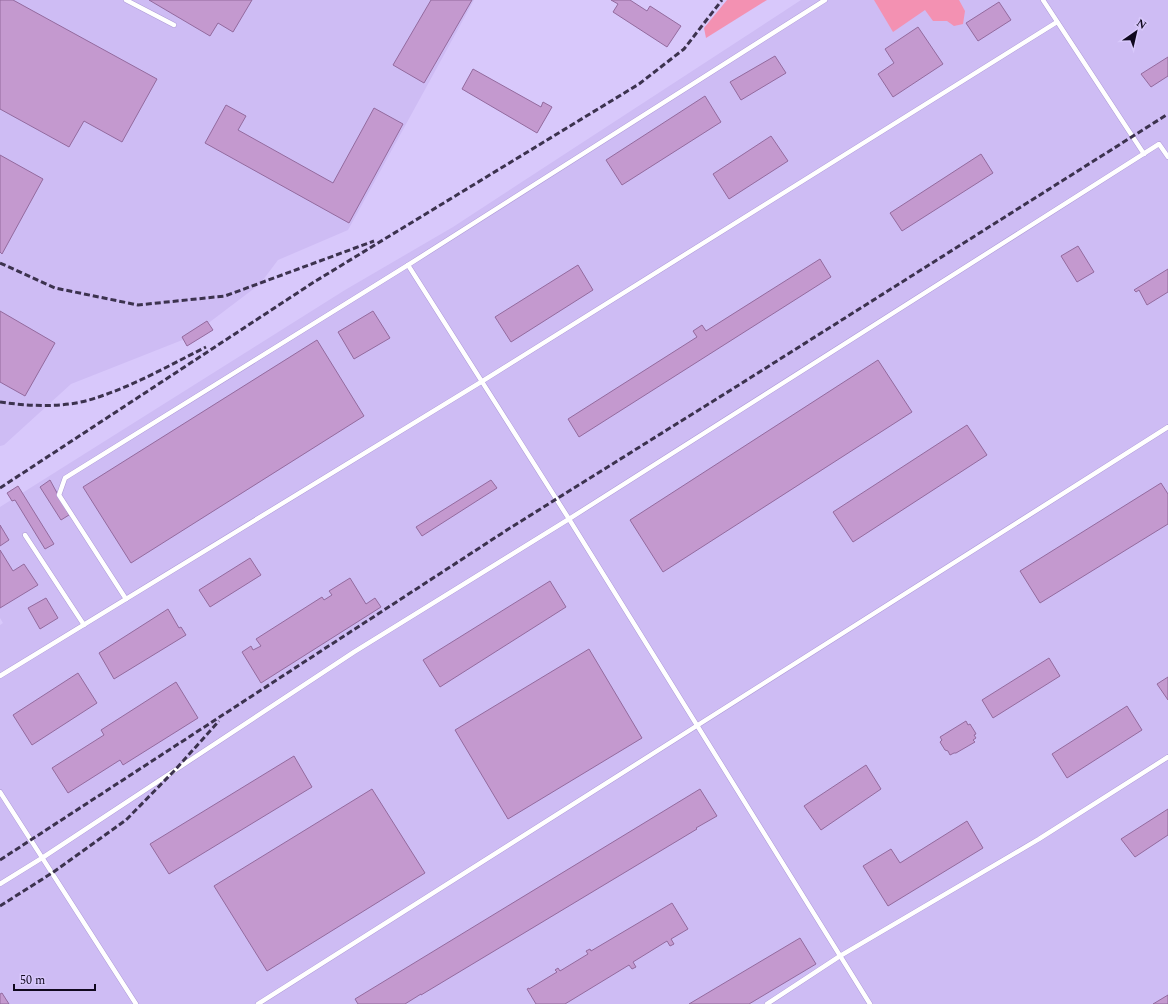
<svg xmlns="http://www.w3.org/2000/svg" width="1168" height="1004" font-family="Spectral,serif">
<rect width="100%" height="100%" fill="#d8c8fb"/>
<g fill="#cebcf4">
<polygon points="0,0 474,0 348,230 278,260 260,284 190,337 71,384 4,445 0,446"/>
<polygon points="801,0 1168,0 1168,1004 0,1004 0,625 3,623 0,618 0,507 345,290 453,227"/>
</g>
<g fill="#f391b2">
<polygon points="727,0 767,0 706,38 704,28"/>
<polygon points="874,0 959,0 965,11 963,24 954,26 947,21 933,21 925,10 893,32"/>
</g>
<g fill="#c499cf" stroke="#936a9e">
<polygon points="0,0 13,0 157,79 122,142 84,121 69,147 0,109"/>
<polygon points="149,0 252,0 233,32 218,23 210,36"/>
<polygon points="431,0 472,0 424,83 393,65"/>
<polygon points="611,0 630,0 647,11 650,6 681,26 667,47 613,12 618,4"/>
<polygon points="999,2 1011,20 978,41 966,23"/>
<polygon points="918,27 943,64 893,97 878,74 894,63 885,49"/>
<polygon points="775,56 786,73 741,100 730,82"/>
<polygon points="1168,57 1168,76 1151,87 1141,74"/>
<polygon points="473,69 541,107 543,102 552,107 537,133 462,89"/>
<polygon points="705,96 721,122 622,185 606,160"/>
<polygon points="226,105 246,116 238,130 333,183 374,108 403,124 349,223 205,143"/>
<polygon points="771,136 788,161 729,199 713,174"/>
<polygon points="981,154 993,173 902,231 890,213"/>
<polygon points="0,155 43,179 2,254 0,252"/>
<polygon points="1078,246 1094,272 1077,282 1061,256"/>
<polygon points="820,259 831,277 579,437 568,419 697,337 693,331 702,325 706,331"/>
<polygon points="578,265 593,290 511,342 495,317"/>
<polygon points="1168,269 1168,292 1147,305 1139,290 1136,292 1134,290"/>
<polygon points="0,311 55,343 25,396 0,382"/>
<polygon points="373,311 390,338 354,359 338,332"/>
<polygon points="207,321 213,330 187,346 182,337"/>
<polygon points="317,340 364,416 131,563 83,487"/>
<polygon points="878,360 912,412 663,572 630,520"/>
<polygon points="967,425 987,455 853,542 833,512"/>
<polygon points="50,480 69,515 61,520 40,487"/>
<polygon points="491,480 497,488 422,536 416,527"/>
<polygon points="1161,483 1168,494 1168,524 1040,603 1020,571"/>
<polygon points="18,486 54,544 45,549 15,500 12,501 7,493"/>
<polygon points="0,525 9,540 0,546"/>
<polygon points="0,550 13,571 24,564 38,585 0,608"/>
<polygon points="250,558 261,575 210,607 199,590"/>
<polygon points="350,578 366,604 375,598 381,607 261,683 242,652 251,646 253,650 261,646 256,639 322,597 324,600 332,595 329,591"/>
<polygon points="550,581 566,607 440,687 423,660"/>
<polygon points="46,598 58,618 40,629 28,608"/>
<polygon points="168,609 179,628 181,627 186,635 114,679 99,653"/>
<polygon points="589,649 642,738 508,819 455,730"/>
<polygon points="1049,658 1060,676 993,718 982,700"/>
<polygon points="78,673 97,703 32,745 13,715"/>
<polygon points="1168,677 1168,700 1157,684"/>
<polygon points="176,682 198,718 123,765 120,760 68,793 52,768 104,735 101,730"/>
<polygon points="1127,706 1142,730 1067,778 1052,754"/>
<polygon points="966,721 968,725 970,724 975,732 976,734 974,735 976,738 973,740 975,742 956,753 954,753 950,755 948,751 945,750 940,742 942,740 940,737"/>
<polygon points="294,756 312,787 169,874 150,844"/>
<polygon points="866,765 881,789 821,830 804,806"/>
<polygon points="372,789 425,873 267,971 214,886"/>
<polygon points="700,789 717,816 696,828 697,829 421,995 421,994 405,1004 358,1004 355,999"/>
<polygon points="1168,809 1168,835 1135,857 1121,839"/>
<polygon points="967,821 983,848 888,906 863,866 891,849 900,863"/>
<polygon points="672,903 688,929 671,939 674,944 670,946 667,941 633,962 636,967 632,969 629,965 565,1004 536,1004 527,989 529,988 529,989 557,972 555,970 558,968 560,971 588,954 586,951 590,949 591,951"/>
<polygon points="800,938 816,964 749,1004 689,1004"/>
<polygon points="2,993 9,1004 0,1004 0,994"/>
<polygon points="1168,995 1168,1004 1153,1004"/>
</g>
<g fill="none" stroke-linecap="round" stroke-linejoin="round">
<g stroke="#ad9ad6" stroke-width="5.5">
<g id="service">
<polyline points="126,0 174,25"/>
<polyline points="1043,0 1144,154"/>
<polyline points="408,265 569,519 870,1004"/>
<polyline points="25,535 84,625"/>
<polyline points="126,599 59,495 65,478 408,265 825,0"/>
<polyline points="0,676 481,382 1057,22"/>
<polyline points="0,792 136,1004"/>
<polyline points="0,884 42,858 354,652 569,519 1159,144 1168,157"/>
<polyline points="258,1004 1168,427"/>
<polyline points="767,1004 840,956 1039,839 1168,757"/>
</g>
</g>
<use href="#service" stroke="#fff" stroke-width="4.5"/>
<g stroke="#3c324e" stroke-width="3" stroke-dasharray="6 3" stroke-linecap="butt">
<polyline points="0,263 55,288 138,305 225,296 374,241"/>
<path d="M0 402C28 406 61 408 89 400 130 388 168 366 206 347"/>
<polyline points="0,488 314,282 639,84 684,49 722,0"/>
<polyline points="0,860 510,528 742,383 1168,114"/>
<polyline points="0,906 52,873 126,820 175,770 219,721"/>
</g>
</g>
<g transform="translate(1136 32) rotate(34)" stroke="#d8c8fb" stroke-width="3" paint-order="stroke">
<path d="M0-3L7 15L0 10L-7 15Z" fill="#10081e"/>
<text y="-6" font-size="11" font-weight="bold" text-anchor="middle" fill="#10081e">N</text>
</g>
<path d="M14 984v6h81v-6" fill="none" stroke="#10081e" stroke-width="2"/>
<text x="20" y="984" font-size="12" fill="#10081e" stroke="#d8c8fb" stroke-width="3" paint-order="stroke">50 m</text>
</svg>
